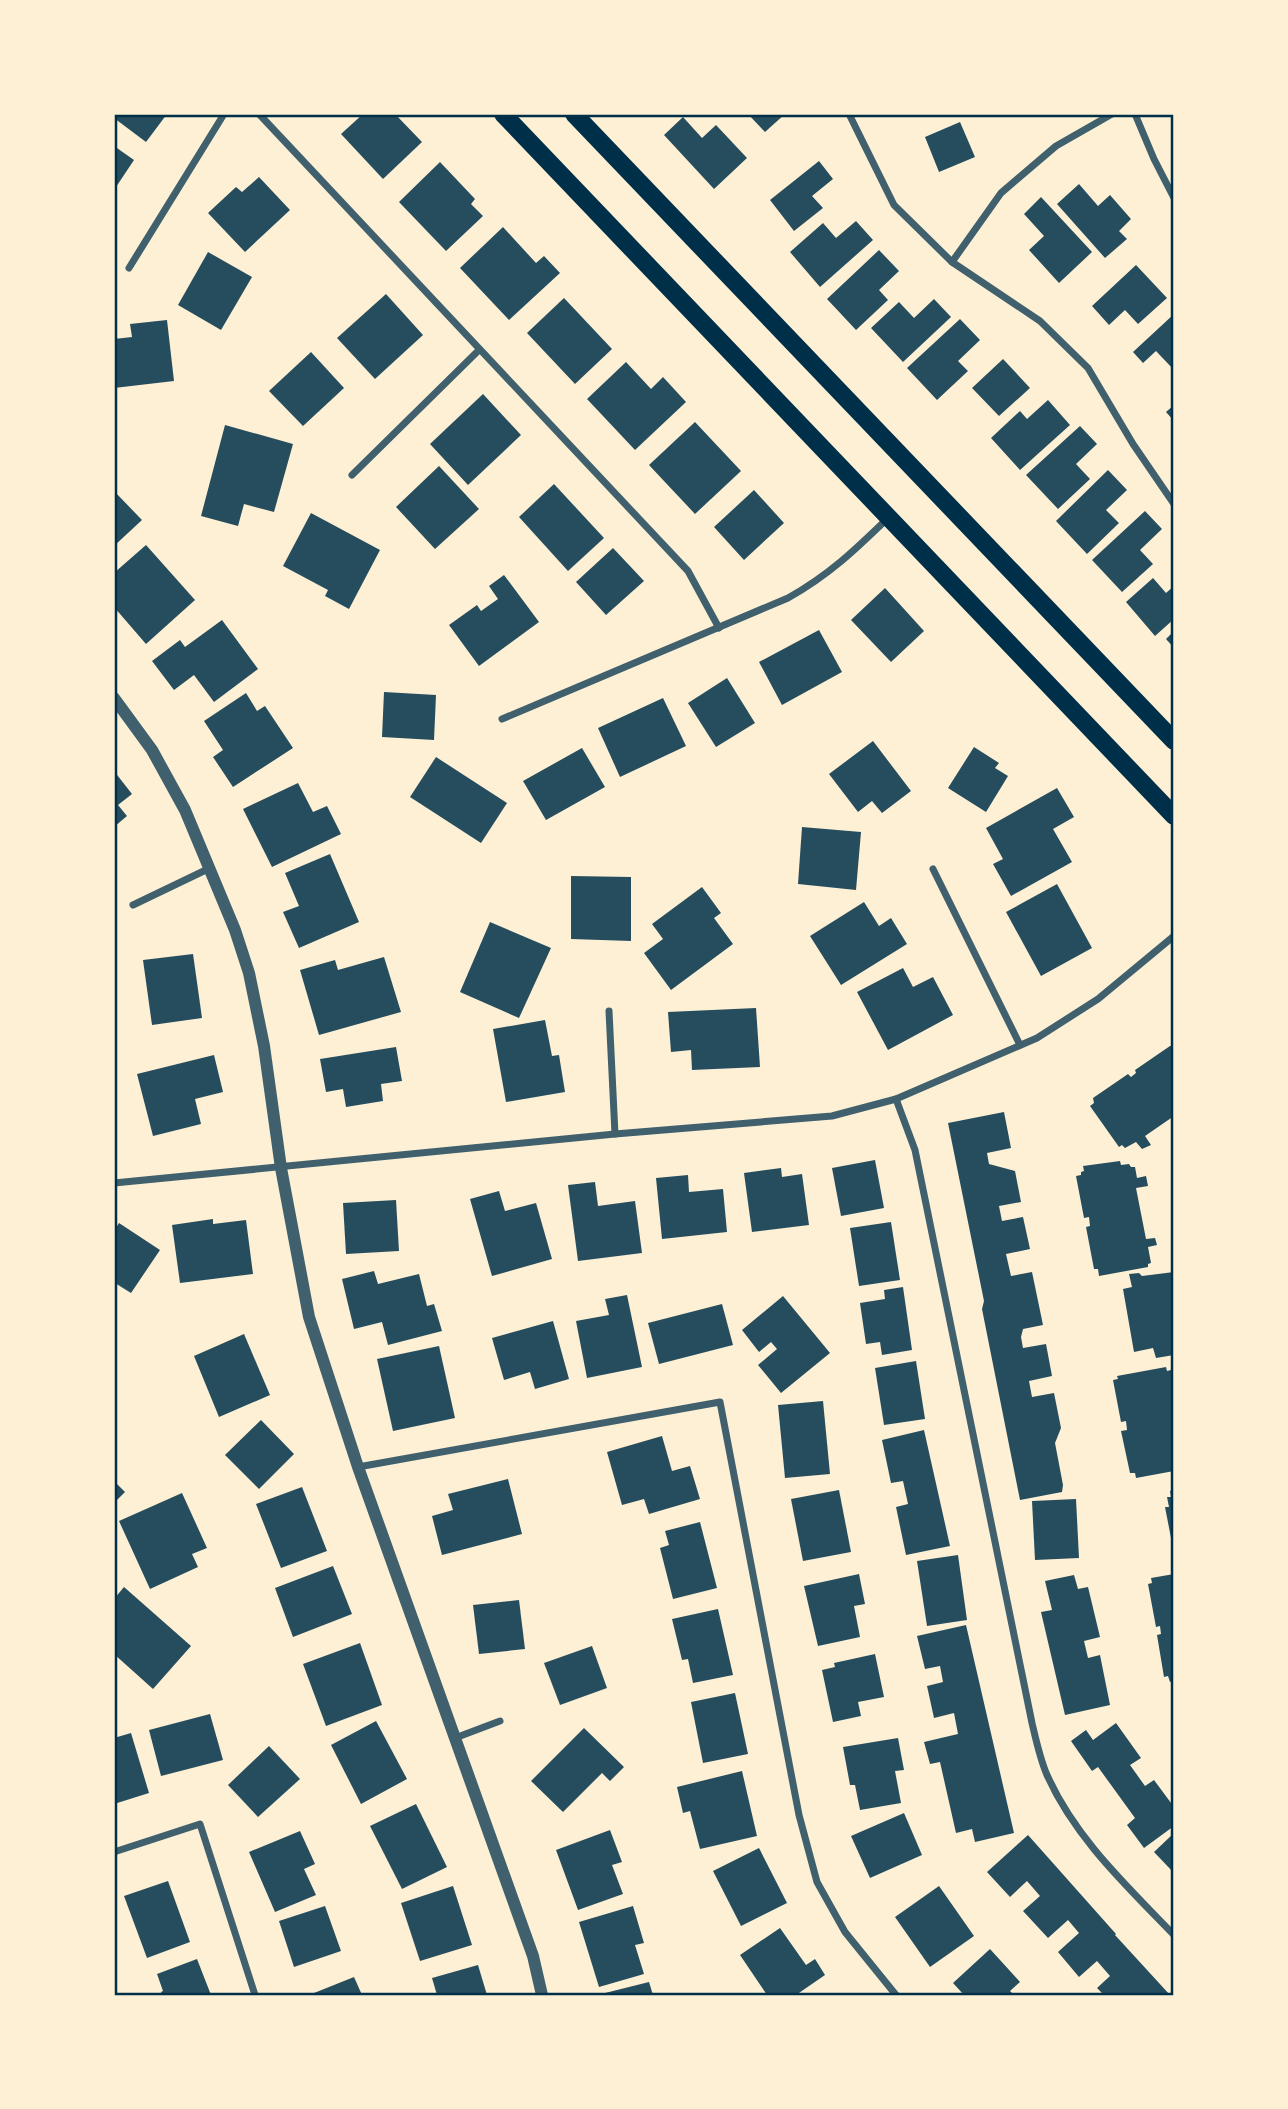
<svg xmlns="http://www.w3.org/2000/svg" width="1288" height="2109" font-family="'Crimson Pro',serif">
<rect width="100%" height="100%" fill="#fdf0d5"/>
<g fill="#264d5e">
<polygon points="114,114 167,114 146,142 114,118"/>
<polygon points="363,114 395,114 422,142 383,179 341,134"/>
<polygon points="748,114 785,114 765,132"/>
<polygon points="683,117 702,138 716,125 747,158 714,189 664,135"/>
<polygon points="960,122 975,157 939,172 925,137"/>
<polygon points="114,146 134,160 114,190"/>
<polygon points="819,161 833,179 812,196 823,208 794,231 770,200"/>
<polygon points="440,162 475,199 471,204 483,216 446,251 399,202"/>
<polygon points="259,177 290,210 245,252 208,213 236,187 242,192"/>
<polygon points="1079,184 1098,206 1110,195 1131,219 1119,231 1127,239 1105,258 1057,204"/>
<polygon points="1041,197 1092,252 1059,283 1029,250 1044,236 1024,214"/>
<polygon points="856,221 873,240 820,287 790,252 823,223 836,238"/>
<polygon points="503,227 536,263 544,256 560,273 509,320 460,268"/>
<polygon points="879,250 899,271 879,290 888,300 856,330 827,299"/>
<polygon points="208,252 252,277 221,330 178,305"/>
<polygon points="1136,265 1167,298 1138,324 1125,310 1109,325 1092,306"/>
<polygon points="386,294 423,335 375,379 337,338"/>
<polygon points="564,298 612,349 575,384 527,333"/>
<polygon points="934,299 951,317 903,362 871,328 899,302 914,318"/>
<polygon points="1174,314 1174,370 1156,351 1143,363 1133,352"/>
<polygon points="960,319 980,340 958,361 968,371 937,400 907,368"/>
<polygon points="167,320 174,381 114,388 114,339 132,337 130,324"/>
<polygon points="311,352 344,388 303,426 269,391"/>
<polygon points="1003,359 1030,388 999,416 972,388"/>
<polygon points="626,362 651,389 663,377 686,402 635,450 587,399"/>
<polygon points="483,394 521,435 468,485 430,444"/>
<polygon points="1048,400 1070,425 1020,470 991,438 1020,411 1027,419"/>
<polygon points="1174,405 1174,421 1166,412"/>
<polygon points="695,422 741,471 695,514 649,465"/>
<polygon points="225,425 293,444 274,512 244,504 238,526 201,516"/>
<polygon points="1080,426 1097,444 1076,464 1090,479 1058,509 1026,475"/>
<polygon points="439,466 479,509 435,549 396,507"/>
<polygon points="1108,470 1127,490 1106,510 1119,523 1087,554 1056,521"/>
<polygon points="554,484 604,538 568,571 519,517"/>
<polygon points="754,490 784,523 744,560 714,527"/>
<polygon points="114,491 142,520 114,546"/>
<polygon points="1145,511 1162,529 1140,550 1153,564 1122,592 1092,560"/>
<polygon points="311,513 380,550 349,609 325,596 328,590 283,566"/>
<polygon points="146,545 195,600 146,644 114,607 114,573"/>
<polygon points="613,548 644,581 606,615 576,582"/>
<polygon points="504,575 539,622 479,666 449,625 477,605 481,611 498,599 489,586"/>
<polygon points="1153,578 1166,593 1174,586 1174,619 1155,636 1126,602"/>
<polygon points="885,588 924,631 891,662 851,620"/>
<polygon points="222,620 258,669 214,702 194,675 174,690 152,661 180,640 185,647"/>
<polygon points="819,630 842,672 782,705 759,662"/>
<polygon points="1174,631 1174,648 1166,639"/>
<polygon points="727,678 755,723 716,747 688,703"/>
<polygon points="384,692 436,695 434,740 382,737"/>
<polygon points="246,693 257,711 265,706 293,748 233,787 213,757 223,750 204,721"/>
<polygon points="663,698 686,746 620,777 598,728"/>
<polygon points="873,741 911,791 882,813 872,801 858,812 829,774"/>
<polygon points="974,747 999,763 995,768 1008,776 986,812 948,788"/>
<polygon points="582,748 605,787 546,820 523,781"/>
<polygon points="436,757 507,803 481,843 410,797"/>
<polygon points="114,771 132,794 118,805 127,816 114,827"/>
<polygon points="298,783 313,812 327,806 341,834 272,867 243,809"/>
<polygon points="1057,788 1074,817 1053,829 1072,862 1011,896 993,864 1003,859 986,828"/>
<polygon points="802,827 861,832 856,890 798,884"/>
<polygon points="330,854 359,922 299,948 283,912 299,906 285,873"/>
<polygon points="571,876 631,877 631,941 571,939"/>
<polygon points="1057,884 1092,948 1041,976 1006,912"/>
<polygon points="702,887 721,913 714,918 733,944 671,990 644,953 663,939 652,924"/>
<polygon points="864,902 879,926 891,918 907,944 841,985 810,936"/>
<polygon points="490,922 551,948 519,1018 460,992"/>
<polygon points="193,954 202,1018 152,1025 143,960"/>
<polygon points="384,957 401,1012 319,1035 300,970 335,960 338,970"/>
<polygon points="903,968 913,987 933,977 953,1015 888,1050 857,992"/>
<polygon points="756,1008 760,1067 692,1070 691,1050 671,1052 668,1012"/>
<polygon points="545,1020 552,1056 559,1055 565,1092 506,1102 493,1029"/>
<polygon points="1170,1046 1174,1046 1174,1116 1145,1136 1151,1145 1142,1149 1136,1142 1125,1148 1122,1145 1119,1147 1090,1106 1094,1103 1093,1098 1128,1074 1131,1077 1136,1073 1135,1070"/>
<polygon points="396,1047 402,1081 381,1084 383,1101 346,1107 343,1089 326,1092 320,1059"/>
<polygon points="214,1055 223,1092 195,1099 201,1124 153,1136 137,1074"/>
<polygon points="1004,1112 1011,1148 987,1153 989,1164 1015,1171 1021,1202 999,1206 1002,1221 1023,1217 1030,1249 1006,1254 1011,1276 1032,1272 1043,1325 1023,1329 1021,1337 1023,1348 1046,1344 1052,1376 1029,1381 1032,1397 1054,1393 1061,1428 1055,1443 1063,1485 1062,1492 1020,1500 982,1309 984,1301 948,1123"/>
<polygon points="875,1160 884,1208 841,1216 832,1168"/>
<polygon points="1120,1161 1121,1165 1129,1164 1131,1167 1135,1167 1137,1178 1146,1176 1148,1186 1136,1188 1146,1239 1155,1238 1157,1245 1148,1247 1151,1263 1148,1264 1148,1267 1099,1276 1098,1269 1094,1269 1086,1227 1090,1226 1089,1217 1084,1218 1076,1176 1081,1175 1081,1172 1084,1171 1083,1166"/>
<polygon points="781,1168 782,1177 802,1174 809,1225 752,1232 744,1173"/>
<polygon points="688,1175 689,1192 723,1189 727,1232 662,1239 656,1178"/>
<polygon points="595,1182 598,1206 635,1201 642,1253 578,1261 568,1185"/>
<polygon points="499,1191 505,1211 536,1203 552,1259 492,1276 470,1199"/>
<polygon points="396,1200 399,1251 346,1254 343,1203"/>
<polygon points="213,1219 213,1224 246,1220 253,1274 180,1283 172,1225"/>
<polygon points="891,1222 900,1280 859,1286 850,1228"/>
<polygon points="119,1223 160,1250 131,1293 115,1283 114,1285 114,1231"/>
<polygon points="374,1271 378,1284 419,1274 427,1306 434,1304 442,1331 388,1345 382,1322 354,1329 342,1279"/>
<polygon points="1174,1272 1174,1355 1156,1358 1153,1348 1134,1352 1123,1289 1132,1287 1129,1274 1139,1273 1142,1276"/>
<polygon points="903,1287 912,1350 882,1355 880,1342 866,1344 860,1303 885,1299 884,1290"/>
<polygon points="627,1295 642,1367 587,1378 576,1321 609,1315 605,1299"/>
<polygon points="783,1296 830,1353 781,1393 758,1365 777,1349 771,1342 759,1352 742,1330"/>
<polygon points="722,1304 733,1345 659,1364 648,1323"/>
<polygon points="553,1321 569,1379 535,1389 530,1372 504,1380 492,1338"/>
<polygon points="244,1334 270,1395 219,1417 194,1356"/>
<polygon points="439,1346 455,1418 393,1431 377,1359"/>
<polygon points="916,1361 925,1419 884,1425 875,1368"/>
<polygon points="1166,1367 1167,1371 1171,1370 1174,1382 1174,1471 1136,1478 1135,1473 1130,1473 1121,1431 1127,1430 1126,1421 1121,1422 1113,1380 1118,1379 1117,1376"/>
<polygon points="823,1401 830,1474 785,1478 778,1405"/>
<polygon points="261,1420 294,1454 259,1489 225,1455"/>
<polygon points="924,1430 950,1546 906,1555 896,1507 908,1504 903,1481 891,1483 882,1440"/>
<polygon points="662,1436 672,1471 690,1466 700,1499 649,1514 644,1499 622,1505 607,1452"/>
<polygon points="508,1479 522,1534 442,1555 432,1516 453,1510 448,1494"/>
<polygon points="114,1481 125,1492 114,1503"/>
<polygon points="302,1487 327,1551 281,1568 256,1504"/>
<polygon points="839,1490 851,1552 803,1561 791,1499"/>
<polygon points="1174,1490 1174,1539 1171,1538 1165,1507 1169,1507 1167,1497 1171,1497 1170,1491"/>
<polygon points="182,1493 207,1548 192,1554 198,1567 150,1589 119,1521"/>
<polygon points="1076,1499 1079,1558 1035,1560 1032,1501"/>
<polygon points="700,1522 717,1588 673,1599 660,1548 669,1545 665,1531"/>
<polygon points="958,1555 967,1620 927,1626 917,1561"/>
<polygon points="333,1566 352,1614 293,1637 275,1588"/>
<polygon points="859,1574 865,1604 854,1606 860,1637 818,1646 804,1586"/>
<polygon points="1174,1574 1174,1681 1170,1682 1168,1676 1164,1677 1157,1635 1161,1634 1160,1626 1156,1627 1148,1584 1152,1583 1151,1578"/>
<polygon points="1074,1575 1078,1589 1088,1587 1100,1637 1084,1641 1088,1658 1100,1655 1110,1705 1065,1715 1041,1612 1052,1610 1045,1581"/>
<polygon points="124,1587 191,1646 153,1689 114,1654 114,1599"/>
<polygon points="519,1600 525,1649 479,1654 473,1605"/>
<polygon points="718,1609 733,1675 693,1683 688,1659 682,1660 672,1619"/>
<polygon points="966,1625 1014,1833 975,1842 972,1829 956,1833 940,1762 930,1764 924,1742 958,1734 954,1713 934,1718 927,1686 943,1682 940,1666 925,1669 917,1636"/>
<polygon points="360,1643 382,1705 326,1726 303,1664"/>
<polygon points="592,1646 607,1688 560,1705 544,1663"/>
<polygon points="875,1654 884,1697 858,1702 861,1716 833,1722 822,1670 835,1667 834,1663"/>
<polygon points="735,1693 748,1754 703,1763 691,1702"/>
<polygon points="210,1714 223,1760 161,1776 149,1730"/>
<polygon points="376,1721 407,1779 361,1804 331,1745"/>
<polygon points="1116,1723 1141,1758 1130,1765 1145,1786 1154,1780 1174,1807 1174,1826 1144,1848 1127,1825 1135,1818 1098,1767 1092,1771 1071,1741 1086,1730 1093,1740"/>
<polygon points="584,1728 624,1767 610,1781 602,1773 563,1812 531,1781"/>
<polygon points="131,1733 149,1793 114,1804 114,1738"/>
<polygon points="898,1738 904,1770 895,1771 901,1803 860,1810 855,1785 850,1785 843,1747"/>
<polygon points="269,1746 300,1779 258,1817 228,1785"/>
<polygon points="742,1771 757,1836 700,1849 690,1811 683,1813 677,1787"/>
<polygon points="416,1804 447,1867 402,1889 370,1826"/>
<polygon points="904,1813 922,1855 870,1878 851,1836"/>
<polygon points="610,1830 622,1862 612,1865 623,1894 578,1910 556,1850"/>
<polygon points="300,1831 315,1864 304,1869 316,1895 275,1912 249,1852"/>
<polygon points="1174,1833 1174,1873 1154,1852"/>
<polygon points="1028,1835 1116,1934 1115,1935 1170,1995 1104,1995 1097,1988 1110,1976 1097,1961 1079,1977 1058,1952 1079,1933 1068,1920 1048,1938 1023,1911 1040,1896 1027,1881 1010,1897 987,1872"/>
<polygon points="759,1848 787,1903 741,1926 713,1871"/>
<polygon points="168,1881 190,1942 147,1958 124,1896"/>
<polygon points="453,1886 472,1945 420,1961 401,1903"/>
<polygon points="939,1886 974,1936 930,1967 895,1917"/>
<polygon points="325,1906 341,1951 294,1967 279,1921"/>
<polygon points="633,1906 644,1943 635,1945 644,1974 599,1987 579,1922"/>
<polygon points="780,1928 806,1965 815,1959 825,1975 796,1995 767,1995 740,1955"/>
<polygon points="990,1949 1020,1982 1010,1991 1014,1995 964,1995 953,1983"/>
<polygon points="197,1959 211,1995 162,1995 161,1992 163,1991 157,1974"/>
<polygon points="478,1965 487,1995 437,1995 432,1978"/>
<polygon points="354,1977 362,1995 309,1995"/>
<polygon points="649,1982 653,1995 602,1995 601,1994"/>
</g>
<g fill="none" stroke-linecap="round" stroke-linejoin="round">
<g stroke="#3f606c" stroke-width="7">
<polyline points="259,114 688,571 719,628"/>
<polyline points="849,114 894,205 952,262 1040,321 1088,368 1133,444 1174,504"/>
<polyline points="1135,114 1154,159 1174,198"/>
<polyline points="952,262 1001,193 1056,146 1112,114"/>
<polyline points="129,268 224,114"/>
<polyline points="352,475 479,350"/>
<path d="M502 719 788 598C829 575 855 550 888 518"/>
<polyline points="933,869 1020,1045"/>
<polyline points="133,905 210,868"/>
<polyline points="609,1011 615,1134"/>
<path d="M896 1099 915 1150 1032 1723C1036 1740 1040 1759 1047 1775 1075 1838 1127 1886 1174 1935"/>
<polyline points="114,1183 615,1134 832,1116 896,1099 1037,1038 1098,999 1174,936"/>
<polyline points="358,1467 720,1402 799,1815 817,1882 845,1932 896,1995"/>
<polyline points="455,1738 500,1721"/>
<polyline points="114,1852 200,1824 255,1995"/>
</g>
<polyline stroke="#3f606c" stroke-width="12" points="114,698 152,750 185,810 235,930 249,973 264,1046 281,1168 309,1317 358,1467 533,1956 542,1995"/>
<g stroke="#003049" stroke-width="18">
<polyline points="503,114 1174,816"/>
<polyline points="574,114 1174,741"/>
</g>
</g>
<rect width="1288" height="2109" fill="none" stroke="#fdf0d5" stroke-width="231"/>
<rect x="116" y="116" width="1056" height="1878" fill="none" stroke="#003049" stroke-width="2.5"/>
</svg>
